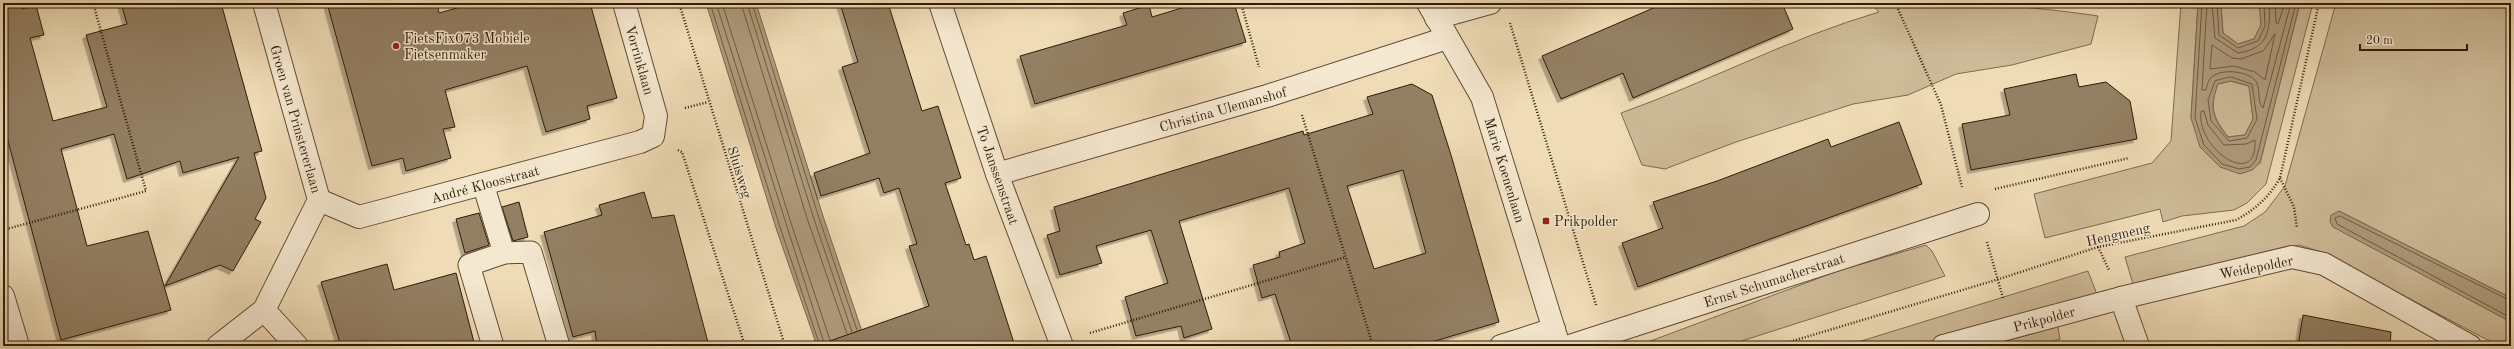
<svg xmlns="http://www.w3.org/2000/svg" width="2514" height="349" font-family="'Old Standard TT',serif">
<defs>
<filter id="shadow"><feDropShadow dx="-3.5" dy="3.5" stdDeviation="0" flood-color="#0004"/></filter>
</defs>
<rect width="100%" height="100%" fill="#efdcb6"/>
<filter id="stains"><feTurbulence type="fractalNoise" baseFrequency=".005" numOctaves="4"/><feColorMatrix values="0 0 0 0 .2 0 0 0 0 .09 0 0 0 0 .02 0 0 0 .5 -.17"/></filter>
<radialGradient id="worn" r=".72"><stop offset=".6" stop-color="#630" stop-opacity="0"/><stop offset="1" stop-color="#630" stop-opacity=".3"/></radialGradient>
<g fill="#cebb98" stroke="#7e6b50">
<path d="M1870 3H1902V7C1963 0 2037 7 2098 16L2091 44 2012 65 1956 74 1908 95 1853 104 1736 142 1665 169 1642 165 1621 113C1708 82 1790 38 1879 12Z"/>
<polygon points="2181,3 2198,3 2191,118 2260,163 2300,3 2313,3 2266,184 2247,203 2234,210 2182,216 2163,222 2160,209 2045,238 2034,194 2152,163 2171,141"/>
<polygon points="2223,3 2260,4 2261,25 2254,39 2238,44 2223,33 2221,5"/>
<polygon points="2336,3 2511,3 2511,298 2339,211 2330,222 2334,227 2511,322 2511,346 2499,346 2321,252 2299,245 2133,284 2125,257 2244,226 2265,212 2285,186"/>
<path d="M2230 81 2249 86 2253 119 2245 135 2228 137C2213 117 2209 108 2218 84Z"/>
<polygon points="1926,245 1932,251 1945,276 1726,346 1637,346 1838,271"/>
<polygon points="2088,271 2104,313 2057,323 2060,339 2037,346 1845,346"/>
</g>
<g fill="#ae9a7b" stroke="#7b674d" fill-rule="evenodd">
<polygon points="706,3 756,3 822,213 867,346 817,346 776,228"/>
<path d="M2198 3H2223L2221 5 2223 33 2238 44 2254 39 2261 25 2259 3H2300L2260 163 2252 170 2240 174 2220 167 2200 147 2191 118ZM2231 81 2249 86 2253 119 2245 135 2228 137C2212 118 2209 107 2218 84Z"/>
<polygon points="2339,211 2511,298 2511,322 2333,227 2330,222 2331,215"/>
</g>
<g fill="none" stroke-linecap="round" stroke-linejoin="round">
<g stroke="#6e5a42" stroke-width="1">
<polyline points="710,3 780,227 820,346"/>
<polyline points="716,3 825,346"/>
<polyline points="722,3 791,223 830,340"/>
<polyline points="741,3 807,218 847,334"/>
<polyline points="747,3 813,216 852,332"/>
<polyline points="752,3 818,215 857,330"/>
<polyline points="2202,3 2195,118 2204,145 2222,164 2239,169 2250,167 2256,160 2296,3"/>
<path d="M2207 3 2202 90H2206C2207 86 2208 79 2213 76 2223 69 2245 71 2254 79 2262 86 2256 102 2263 108L2291 3"/>
<path d="M2212 3 2215 38 2238 53C2268 49 2271 30 2269 3"/>
<polyline points="2217,3 2219,35 2238,48 2258,41 2265,26 2264,3"/>
<polyline points="2275,3 2276,23 2278,24 2285,3"/>
<polygon points="2275,34 2265,80 2255,72 2234,66 2210,69 2212,45 2232,58 2241,59 2263,51"/>
<polygon points="2231,77 2252,84 2257,119 2247,138 2229,141 2211,121 2208,100 2215,81"/>
<path d="M2204 111 2208 125 2224 145 2246 144 2255 140C2258 191 2196 149 2201 112Z"/>
<polyline points="2511,301 2340,216 2335,218 2337,224 2511,318"/>
</g>
</g>
<g fill="#937f62" stroke="#2f1b08" fill-rule="evenodd" filter="url(#shadow)">
<polygon points="3,3 21,3 22,9 36,5 44,35 30,38 53,121 107,107 86,35 127,24 121,3 221,3 262,151 254,153 266,198 255,219 261,222 233,271 220,265 165,286 239,157 183,173 180,161 127,179 114,134 61,149 87,246 148,231 171,310 61,340 3,122"/>
<polygon points="327,3 437,3 439,13 475,3 590,3 617,98 587,106 590,119 546,132 527,66 445,90 455,127 443,129 451,158 406,171 403,158 372,166"/>
<polygon points="840,3 888,3 922,111 938,106 961,178 945,183 966,245 969,244 974,260 986,256 1015,346 827,346 827,342 929,306 909,246 917,244 899,188 884,193 879,178 821,196 814,173 870,153 842,67 858,62"/>
<polygon points="1198,3 1234,3 1246,42 1035,104 1020,56 1127,25 1123,13 1149,5 1152,17"/>
<polygon points="1665,3 1782,3 1793,29 1633,98 1623,73 1561,99 1542,56"/>
<polygon points="2076,74 2079,87 2106,82 2130,101 2137,139 1971,170 1962,124 2010,115 2004,89"/>
<path d="M1412 84 1432 95 1451 155 1499 322 1418 346H1292L1275 294 1262 298 1253 265 1280 257 1279 252 1305 243 1289 188 1179 221 1212 329 1184 338 1181 326 1136 336 1125 297 1168 283 1151 230 1096 246 1102 263 1060 275 1047 235 1060 231 1054 207 1303 131 1304 135 1373 114 1367 97ZM1403 170 1426 253 1374 269 1347 186Z"/>
<polygon points="1899,122 1922,184 1638,287 1622,243 1663,228 1653,202 1717,181 1828,139 1831,147"/>
<polygon points="644,192 652,218 674,215 709,346 597,346 595,331 573,337 544,232 602,215 599,205"/>
<polygon points="519,202 528,237 513,241 502,207"/>
<polygon points="479,213 489,245 465,253 456,219"/>
<polygon points="387,264 394,290 456,273 475,346 341,346 321,282"/>
<polygon points="2303,315 2391,332 2390,346 2298,346"/>
</g>
<g fill="none" stroke-linecap="round" stroke-linejoin="round">
<g stroke="#5f4b34" stroke-width="23">
<g id="lane">
<polyline points="483,184 504,253"/>
<polyline points="493,346 469,265 504,253 531,252 559,346"/>
</g>
</g>
<g stroke="#5f4b34" stroke-width="24">
<g id="street">
<polyline points="940,3 997,174 1062,346"/>
<polyline points="1428,3 1482,97 1559,346"/>
<polyline points="1436,18 1490,3"/>
<polyline points="997,174 1267,96 1447,38"/>
<polyline points="319,200 359,217 640,142 653,136 656,116 624,3"/>
<polyline points="3,296 18,346"/>
<polyline points="264,310 297,346"/>
<polyline points="218,346 264,310 319,200 264,3"/>
<polyline points="1501,346 1554,329"/>
<polyline points="1570,346 1978,214"/>
<polyline points="1943,346 2121,298"/>
<polyline points="2138,346 2121,298 2292,257 2324,264 2470,346"/>
</g>
</g>
<g stroke="#2f1b08" stroke-width="2.5" stroke-dasharray="1 2" stroke-linecap="butt">
<polyline points="679,3 785,346"/>
<polyline points="1241,3 1259,67"/>
<polyline points="1898,3 1898,9 1941,105 1962,187"/>
<polyline points="1510,23 1596,305"/>
<polyline points="685,108 708,102"/>
<polyline points="1302,115 1373,346"/>
<polyline points="678,150 682,152 745,346"/>
<polyline points="2280,178 2294,207 2297,228"/>
<polyline points="1995,189 2129,158"/>
<polyline points="3,230 146,191 93,3"/>
<polyline points="1987,242 2003,298"/>
<polyline points="2098,247 2109,270"/>
<polyline points="1090,333 1346,257"/>
<path d="M1776 346 1999 279 2098 247 2236 220C2256 209 2269 197 2280 178L2319 3"/>
</g>
<use href="#lane" stroke="#f5e8d0" stroke-width="21"/>
<use href="#street" stroke="#f5e8d0" stroke-width="22"/>
</g>
<g fill="#8f2418" stroke="#f5e8d0" stroke-width="1.5">
<circle cx="396" cy="46" r="4"/>
<rect x="1542" y="217" width="8" height="8" rx="2"/>
</g>
<g text-anchor="middle" stroke-width="3" stroke-linejoin="round" paint-order="stroke">
<g font-size="14" fill="#2f1b08" stroke="#f5e8d0" text-anchor="start">
<text x="404" y="43">FietsFix073 Mobiele<tspan x="404" dy="16">Fietsenmaker</tspan></text>
<text x="1554" y="226">Prikpolder</text>
</g>
<g font-size="14" fill="#2f1b08" stroke="#f5e8d0">
<text transform="translate(640 60) rotate(74)" y="5">Vorrinklaan</text>
<text transform="translate(1223 109) rotate(-16)" y="5">Christina Ulemanshof</text>
<text transform="translate(296 119) rotate(74)" y="5">Groen van Prinstererlaan</text>
<text transform="translate(1505 170) rotate(73)" y="5">Marie Koenenlaan</text>
<text transform="translate(740 172) rotate(73)" y="5">Sluisweg</text>
<text transform="translate(998 175) rotate(71)" y="5">To Janssenstraat</text>
<text transform="translate(485 184) rotate(-15)" y="5">André Kloosstraat</text>
<text transform="translate(2118 234) rotate(-13)" y="5">Hengmeng</text>
<text transform="translate(2256 267) rotate(-11)" y="5">Weidepolder</text>
<text transform="translate(1774 280) rotate(-18)" y="5">Ernst Schumacherstraat</text>
<text transform="translate(2044 319) rotate(-15)" y="5">Prikpolder</text>
</g>
</g>
<rect width="2514" height="349" fill="none" stroke="#efdcb6" stroke-width="16"/>
<rect x="4" y="4" width="2506" height="341" fill="none" stroke="#2f1b08" stroke-width="2"/>
<rect x="8" y="8" width="2498" height="333" fill="none" stroke="#2f1b08"/>
<path d="M2360 44v6h107v-6" fill="none" stroke="#2f1b08" stroke-width="2"/>
<text x="2366" y="44" font-size="12" fill="#2f1b08" stroke="#f5e8d0" stroke-width="3" paint-order="stroke">20 m</text>
<rect width="100%" height="100%" filter="url(#stains)"/>
<rect width="100%" height="100%" fill="url(#worn)"/>
</svg>
